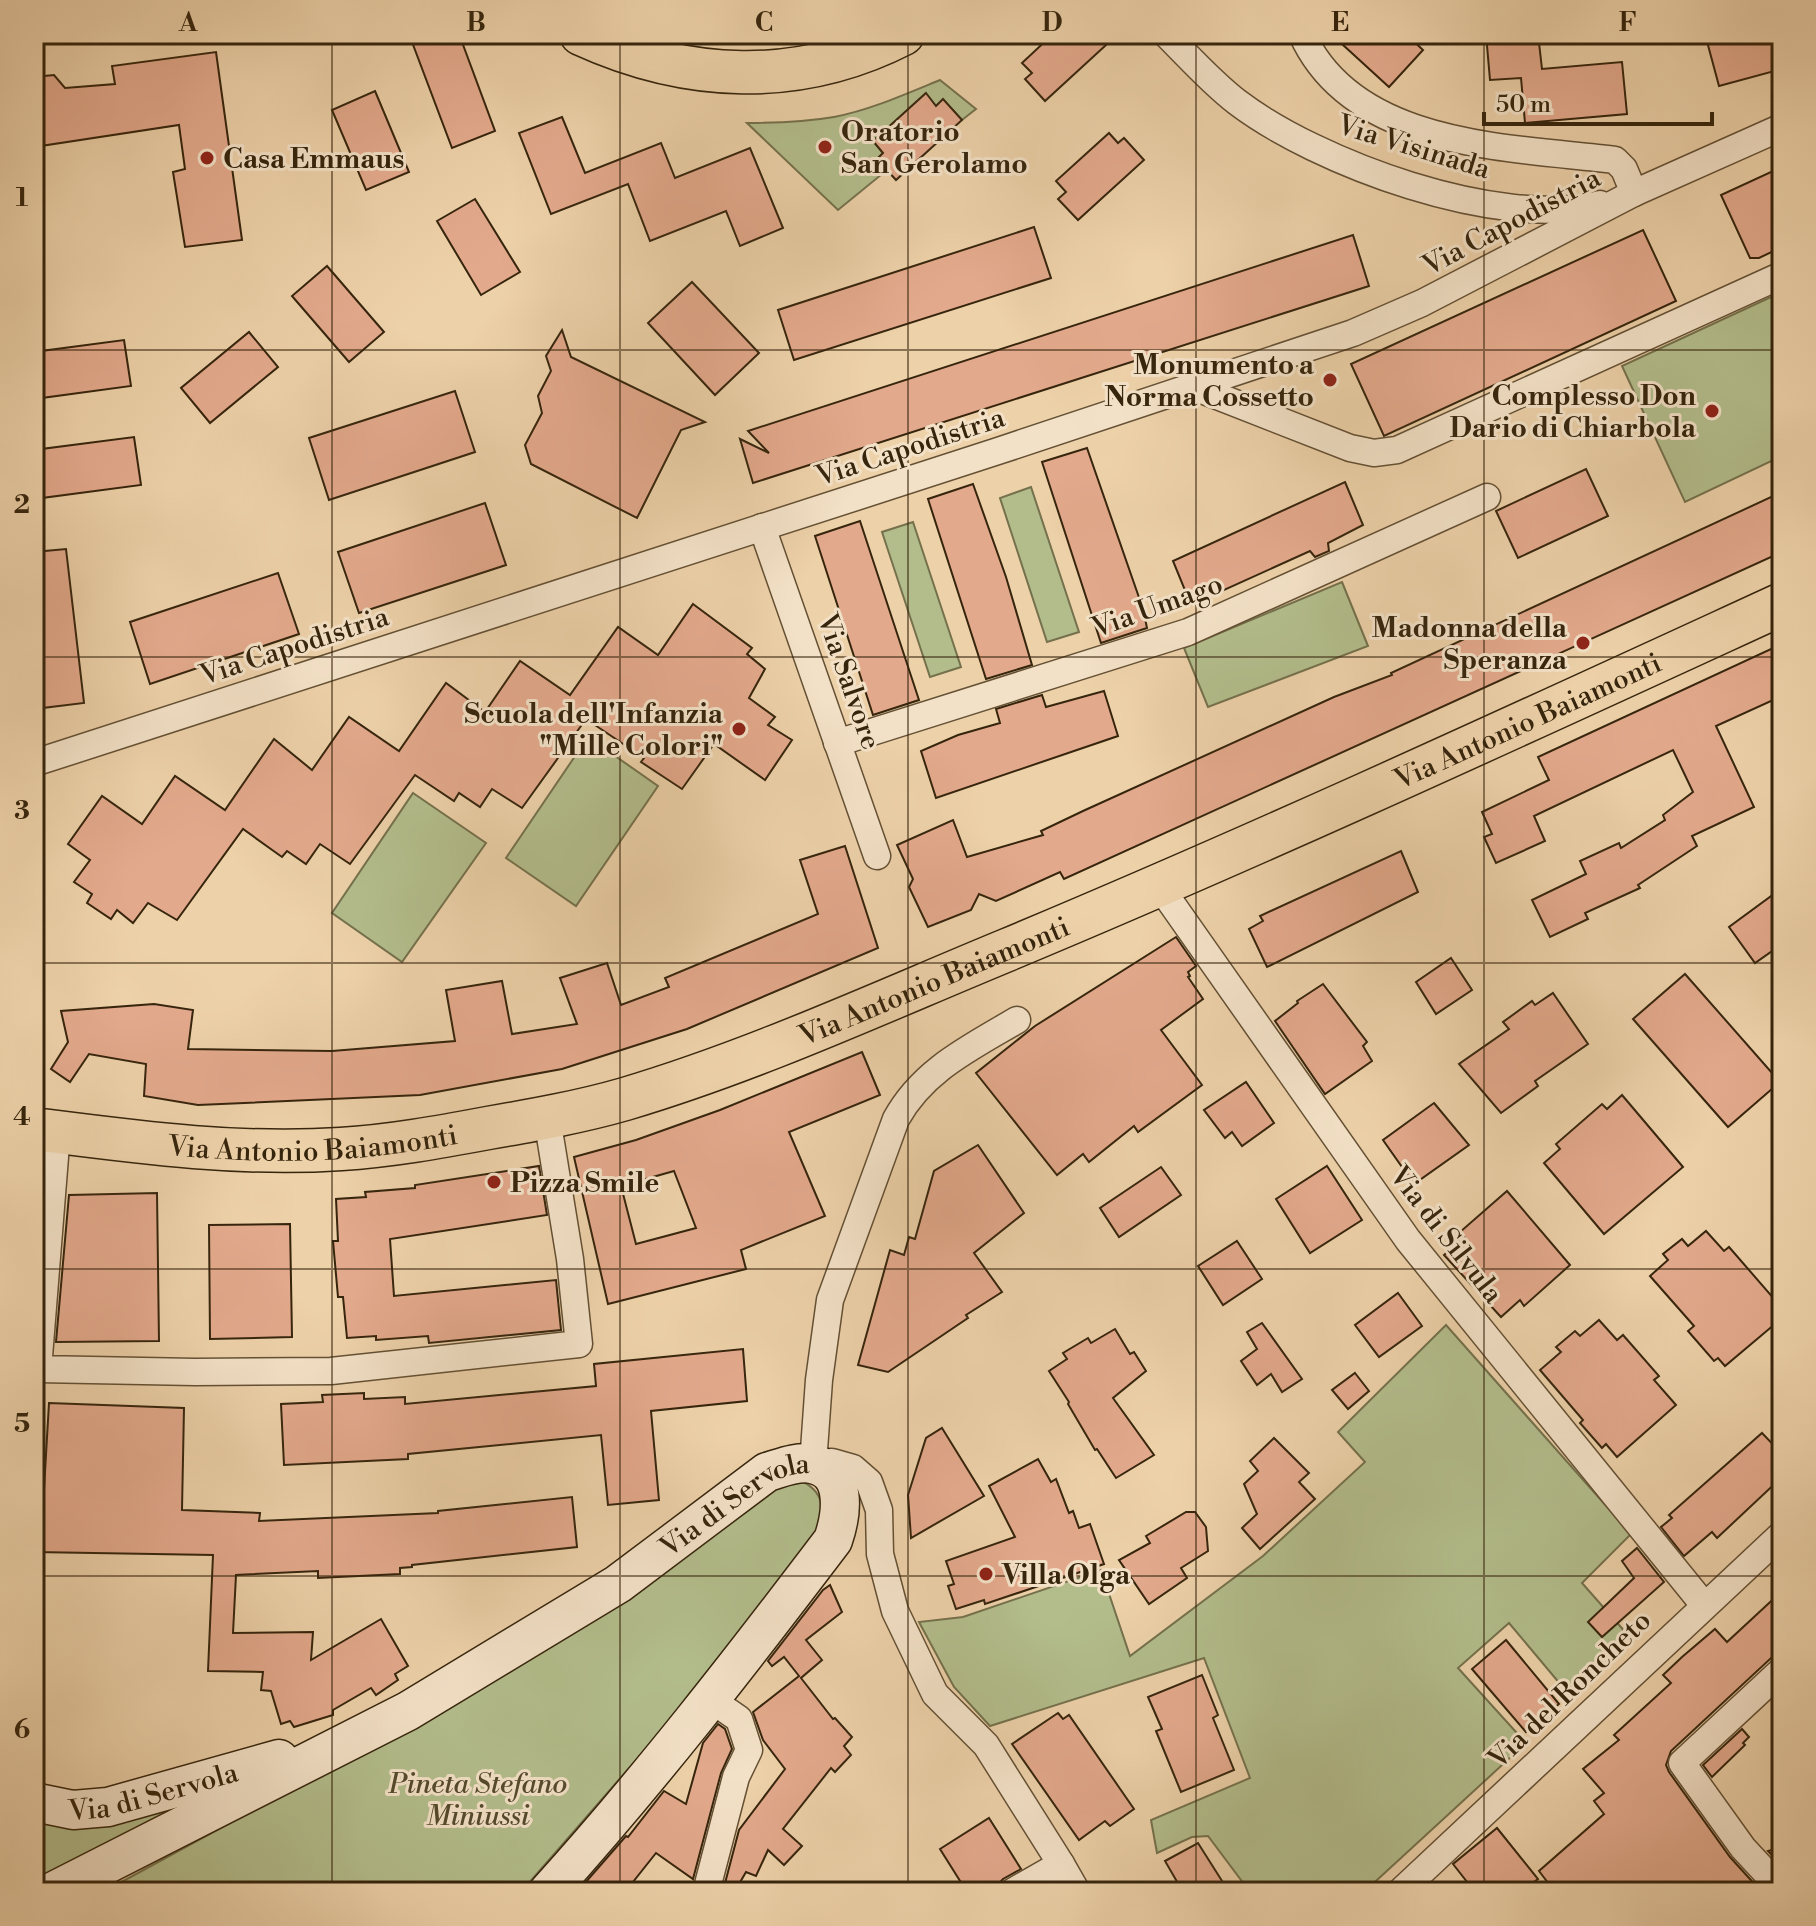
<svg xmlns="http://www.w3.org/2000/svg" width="1816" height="1926" font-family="'Libre Bodoni',serif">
<rect width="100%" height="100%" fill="#edd1a9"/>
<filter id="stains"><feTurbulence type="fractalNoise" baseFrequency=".0025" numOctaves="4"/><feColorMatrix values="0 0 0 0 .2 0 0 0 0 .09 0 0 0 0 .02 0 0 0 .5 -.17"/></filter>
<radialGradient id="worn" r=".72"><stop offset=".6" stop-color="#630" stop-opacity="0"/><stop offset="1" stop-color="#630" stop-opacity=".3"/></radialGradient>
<g fill="#b3bd8c" stroke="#74714c" stroke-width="2">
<path d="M940 80 976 109 962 120 943 100 936 106 925 94 873 141 883 153 877 159 887 170 838 210 747 123C776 123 805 122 834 117 870 110 906 94 940 80Z"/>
<polygon points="1782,292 1782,456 1685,502 1622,366"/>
<polygon points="1031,487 1079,632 1047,642 1000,498"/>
<polygon points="913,522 961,667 930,677 882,532"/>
<polygon points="1342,582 1368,646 1208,707 1184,648"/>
<polygon points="588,737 658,786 576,906 506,858"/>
<polygon points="413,793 486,843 402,962 332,913"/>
<polygon points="1446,1325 1631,1534 1582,1583 1627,1634 1566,1691 1509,1623 1458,1668 1526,1743 1364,1892 1250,1892 1208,1836 1192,1837 1157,1853 1151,1820 1250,1778 1204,1658 990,1726 954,1687 919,1622 963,1617 1101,1570 1130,1656 1263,1556 1365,1462 1338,1432"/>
<path d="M794 1478C823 1488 825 1505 819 1533L698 1689 521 1892H103L302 1784 414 1729 626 1599 777 1485Z"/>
<path d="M219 1791 64 1870 34 1877V1819C79 1837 171 1803 219 1791Z"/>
</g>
<g fill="#e3a98c" stroke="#36250d" stroke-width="2" fill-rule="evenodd">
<polygon points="409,34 459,34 495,131 452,148"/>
<polygon points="1053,34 1118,34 1045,101 1025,79 1032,73 1022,63"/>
<polygon points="1331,34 1406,34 1423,50 1389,87"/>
<polygon points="1486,34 1538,34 1542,69 1622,62 1627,114 1525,123 1521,78 1490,80"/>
<polygon points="1705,34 1782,34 1782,69 1719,86"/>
<polygon points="216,52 242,240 185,247 173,172 185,169 179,125 34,147 34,77 54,75 65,88 115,84 112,66"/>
<polygon points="375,91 409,172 366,190 332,110"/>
<polygon points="926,93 936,106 943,99 962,120 896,180 877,159 883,153 873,141"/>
<polygon points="562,117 585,173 661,143 675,178 750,148 783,228 740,246 726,211 650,241 628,184 551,214 519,133"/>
<polygon points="1109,133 1118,143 1124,138 1144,160 1078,220 1058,199 1066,192 1056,181"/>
<polygon points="1782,167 1782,247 1759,258 1750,258 1721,195"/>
<polygon points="475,199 520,272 481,295 437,221"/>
<polygon points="1034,227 1051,278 794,360 778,310"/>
<polygon points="1643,230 1676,301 1384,436 1351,364"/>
<polygon points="1353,235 1369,286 753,483 740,439 769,453 748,431"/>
<polygon points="327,266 384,332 349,362 292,296"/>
<polygon points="692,282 759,353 715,395 648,323"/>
<polygon points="562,330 571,357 705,422 681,430 637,518 531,464 525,445 542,413 538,396 551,371 546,356"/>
<polygon points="249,332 278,367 210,423 181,388"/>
<polygon points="124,340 131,386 34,399 34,352"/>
<polygon points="455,391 475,452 329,500 309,438"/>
<polygon points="134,437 141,485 34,499 34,450"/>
<polygon points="1087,448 1143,609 1147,628 1101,643 1042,462"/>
<polygon points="1586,469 1608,516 1518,558 1496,511"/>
<polygon points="1345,482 1363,525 1328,543 1329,551 1315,557 1310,551 1191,605 1173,561"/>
<polygon points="973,484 1006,577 1032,665 986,679 928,499"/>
<polygon points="1782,492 1782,552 1064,879 1060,872 996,901 979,894 971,910 928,927 909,887 913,879 897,845 953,820 967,857 1043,835 1041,831 1083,811 1334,697 1392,675 1391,673"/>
<polygon points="485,503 506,565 359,613 338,552"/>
<polygon points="860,521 919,700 873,715 815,536"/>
<polygon points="66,549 84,703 34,709 34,552"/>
<polygon points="278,573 299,634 150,684 130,622"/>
<polygon points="693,604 752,648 747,654 765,669 749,698 775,717 768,725 792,740 765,780 714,744 682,789 641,762 644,758 586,719 522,808 492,789 480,807 459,793 454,801 415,775 350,864 320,844 306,864 287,851 282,857 243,829 177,920 148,903 133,923 117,910 111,919 87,903 92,894 74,882 90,860 68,844 102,796 142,824 175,776 225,810 274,739 312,770 349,717 399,751 446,683 485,712 520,661 570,695 618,627 658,655"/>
<polygon points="1782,644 1782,696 1716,726 1754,807 1692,836 1697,846 1638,885 1640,888 1585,913 1588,919 1550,937 1532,900 1586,874 1580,861 1619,843 1621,848 1665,820 1663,815 1693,792 1673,750 1534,816 1545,841 1496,863 1484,837 1492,834 1482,812 1549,780 1538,757"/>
<polygon points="1104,691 1118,736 936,798 921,751 958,735 1000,723 996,709 1042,695 1046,707"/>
<polygon points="845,846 878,948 687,1029 562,1069 420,1095 198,1105 144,1096 146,1064 89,1054 70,1082 51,1069 68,1042 61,1011 154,1004 193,1010 188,1049 332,1051 455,1041 446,990 502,981 512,1034 577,1024 560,978 607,963 621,1005 669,987 665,978 818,914 800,860"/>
<polygon points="1401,851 1418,892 1267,967 1249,929 1263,921 1260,916"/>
<polygon points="1782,888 1782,944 1755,963 1729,927"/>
<polygon points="1176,937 1196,966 1188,972 1190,976 1188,977 1203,999 1161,1030 1202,1085 1138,1132 1134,1126 1089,1162 1083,1154 1057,1175 976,1073 1035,1026"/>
<polygon points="1451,958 1472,990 1436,1014 1416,982"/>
<polygon points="1685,974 1780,1082 1728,1127 1633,1019"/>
<polygon points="1323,984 1367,1042 1363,1046 1372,1061 1325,1094 1275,1021 1298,1003 1297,1001"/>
<polygon points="1553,993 1588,1044 1535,1081 1538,1086 1501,1113 1459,1064 1509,1029 1503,1022 1532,1001 1535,1005"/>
<path d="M862 1052 880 1095 789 1132 825 1216 741 1250 746 1269 608 1304 574 1157 636 1140 720 1110ZM674 1171 696 1228 636 1244 621 1186Z"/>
<polygon points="1246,1082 1274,1123 1242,1146 1232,1132 1225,1138 1204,1110"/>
<polygon points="1622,1095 1683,1167 1604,1234 1544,1163 1560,1149 1556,1144 1602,1104 1607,1109"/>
<polygon points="1434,1103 1469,1145 1414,1184 1383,1140"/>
<polygon points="978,1145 1024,1213 974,1253 1002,1292 966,1315 968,1318 888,1372 858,1365 890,1250 904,1255 909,1237 915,1239 934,1171"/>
<polygon points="539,1166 547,1215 390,1239 394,1296 556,1280 561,1330 429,1343 428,1336 376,1340 376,1336 347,1338 343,1297 338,1297 333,1241 338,1241 336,1199 366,1197 365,1192 415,1188 415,1185"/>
<polygon points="1327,1166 1362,1220 1310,1253 1276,1199"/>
<polygon points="1161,1167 1181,1195 1119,1237 1100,1208"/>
<polygon points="1507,1191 1570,1265 1524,1306 1520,1300 1501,1317 1444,1255 1464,1237 1460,1232"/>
<polygon points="157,1193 159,1341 56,1342 69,1195"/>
<polygon points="290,1224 292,1337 210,1339 209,1225"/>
<polygon points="1706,1231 1724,1251 1729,1247 1782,1308 1782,1318 1725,1366 1718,1358 1714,1361 1688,1331 1694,1326 1650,1276 1668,1260 1663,1254 1682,1239 1688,1246"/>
<polygon points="1237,1241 1262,1279 1223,1305 1198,1266"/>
<polygon points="1398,1293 1422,1326 1379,1357 1355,1325"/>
<polygon points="1599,1320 1617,1340 1623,1335 1659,1376 1654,1380 1676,1405 1617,1457 1606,1444 1602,1448 1580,1423 1583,1420 1540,1370 1561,1352 1556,1347 1575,1331 1580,1336"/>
<polygon points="1262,1323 1302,1379 1282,1392 1271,1374 1257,1385 1241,1361 1257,1349 1247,1332"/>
<polygon points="1115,1329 1130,1354 1134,1352 1146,1371 1113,1398 1154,1455 1116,1478 1097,1449 1095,1450 1068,1404 1069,1402 1049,1371 1067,1359 1063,1353 1088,1338 1091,1343"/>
<polygon points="743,1349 747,1401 651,1411 659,1500 608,1505 601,1435 408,1454 408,1459 284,1465 281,1404 323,1402 322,1395 364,1393 364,1399 405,1397 405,1404 596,1386 594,1364"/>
<polygon points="1355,1373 1369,1391 1348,1409 1332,1390"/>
<polygon points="49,1403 184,1408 182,1510 260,1513 259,1521 438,1513 438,1511 572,1497 577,1547 412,1565 412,1567 400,1568 400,1574 318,1578 318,1571 236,1575 233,1633 313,1632 311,1660 381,1619 408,1666 395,1674 398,1680 376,1695 371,1688 333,1710 333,1715 294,1727 290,1721 281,1724 271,1691 261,1690 263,1672 208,1671 213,1555 34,1552 34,1506 43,1506"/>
<polygon points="942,1428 984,1496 911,1538 908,1495 926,1438"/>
<polygon points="1762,1433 1782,1454 1782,1477 1717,1538 1712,1532 1684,1556 1661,1527 1672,1518 1669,1515"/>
<polygon points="1274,1438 1309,1473 1299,1482 1315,1499 1260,1549 1242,1528 1257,1514 1244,1484 1258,1471 1250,1461"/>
<polygon points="1038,1459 1051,1482 1056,1479 1069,1513 1073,1511 1079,1528 1090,1524 1104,1564 985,1604 984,1600 956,1609 948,1586 954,1584 946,1561 1015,1537 989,1486"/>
<polygon points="1186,1512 1195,1512 1206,1527 1208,1551 1181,1568 1187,1578 1149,1604 1119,1560 1150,1543 1146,1536"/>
<polygon points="1637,1548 1664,1582 1602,1637 1588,1622 1634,1578 1622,1561"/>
<polygon points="830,1585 842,1612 806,1640 822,1660 801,1678 833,1719 835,1718 852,1737 844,1746 851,1755 835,1772 831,1768 783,1829 802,1846 784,1865 768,1850 756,1876 746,1872 735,1891 724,1887 739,1830 785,1769 763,1740 753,1712 799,1676 784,1657 772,1666 768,1661 823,1590"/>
<polygon points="1782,1591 1782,1654 1771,1658 1671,1751 1666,1765 1669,1772 1730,1857 1759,1889 1756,1892 1555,1892 1539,1871 1604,1814 1594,1801 1604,1793 1583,1769 1619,1740 1614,1735 1671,1683 1663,1675 1682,1657 1715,1629 1727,1642"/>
<polygon points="1506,1640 1559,1704 1526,1732 1472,1669"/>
<polygon points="1202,1675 1218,1715 1213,1718 1234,1770 1181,1792 1156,1731 1162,1729 1148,1697"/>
<polygon points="1058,1713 1063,1719 1069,1715 1134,1809 1110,1826 1105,1821 1079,1840 1012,1744"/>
<polygon points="718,1724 725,1729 732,1749 721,1773 693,1879 656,1853 625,1892 577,1892 626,1836 628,1837 664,1791 686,1804 703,1743"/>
<polygon points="1742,1729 1749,1737 1743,1743 1745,1745 1712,1777 1703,1765"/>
<polygon points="989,1818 1021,1869 1003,1879 991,1892 967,1892 940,1849"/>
<polygon points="1497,1828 1538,1879 1520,1892 1475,1892 1453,1864"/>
<polygon points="1198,1843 1229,1892 1183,1892 1165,1861"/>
<polygon points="1782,1847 1782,1866 1768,1851"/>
</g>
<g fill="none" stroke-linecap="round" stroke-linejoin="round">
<g stroke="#645034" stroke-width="29">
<g id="street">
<path d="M1166 34C1189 57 1211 82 1237 102 1317 163 1499 230 1600 204"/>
<path d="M1302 34C1353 148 1510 147 1615 160L1624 169 1634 193"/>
<polyline points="1194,387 1350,448 1374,453 1397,450 1782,275"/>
<polyline points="762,527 877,856"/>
<polyline points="837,743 1188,632 1487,497"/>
<polyline points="34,763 998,451 1353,333 1422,303 1634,193 1782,127"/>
<polyline points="1160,887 1408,1240 1704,1605"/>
<path d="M1017 1020C970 1048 923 1070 896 1119L830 1300 819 1380 813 1464 832 1462 853 1468 869 1482 879 1510 880 1554 895 1611 935 1694 986 1745 1061 1864"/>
<polyline points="57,1132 38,1369 195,1372 331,1371 579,1344 570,1259 547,1118"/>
<polyline points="1782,1670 1682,1763 1743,1848 1782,1890"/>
<polyline points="706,1892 736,1777 749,1750 739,1719 710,1699"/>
<polyline points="1012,1892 1061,1864 1077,1892"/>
<polyline points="1400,1892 1782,1534"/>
</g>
</g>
<g stroke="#36250d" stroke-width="41">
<g id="secondary">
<path id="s1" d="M34 1802 73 1810 108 1807 279 1759"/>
<path id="s2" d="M52 1892 408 1711 618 1584 767 1472C781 1468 797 1461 812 1464 848 1471 842 1514 833 1540 742 1660 649 1780 548 1892"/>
</g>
</g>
<g stroke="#36250d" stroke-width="45">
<g id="primary">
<path d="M581 34C686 82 798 88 903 34"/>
<path id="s3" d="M34 1129C136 1142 238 1156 341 1149 390 1146 440 1137 488 1128 534 1120 580 1112 625 1099 756 1060 881 1002 1007 950 1268 841 1525 722 1782 604"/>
</g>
</g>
<use href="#street" stroke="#f3e1c7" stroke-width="26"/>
<use href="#secondary" stroke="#f3e1c7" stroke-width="38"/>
<use href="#primary" stroke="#edd1a9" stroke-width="42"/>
</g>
<path fill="none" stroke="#36250d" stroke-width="2" stroke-opacity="0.55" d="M332 34V1892M620 34V1892M908 34V1892M1196 34V1892M1484 34V1892M34 350H1782M34 657H1782M34 963H1782M34 1269H1782M34 1576H1782"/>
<g fill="#8f2418" stroke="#f3e1c7" stroke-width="3">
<circle cx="825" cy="147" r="8"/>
<circle cx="207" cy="158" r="8"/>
<circle cx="1330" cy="380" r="8"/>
<circle cx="1712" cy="411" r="8"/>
<circle cx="1583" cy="643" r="8"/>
<circle cx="739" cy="729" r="8"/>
<circle cx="494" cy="1182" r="8"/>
<circle cx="986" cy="1574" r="8"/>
</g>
<g text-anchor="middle" stroke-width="6" stroke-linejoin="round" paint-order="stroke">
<g font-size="28" font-weight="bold" fill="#36250d" stroke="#f3e1c7" text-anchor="start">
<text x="841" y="141">Oratorio<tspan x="841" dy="32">San Gerolamo</tspan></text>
<text x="223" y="168">Casa Emmaus</text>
<text x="1314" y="374" text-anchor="end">Monumento a<tspan x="1314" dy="32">Norma Cossetto</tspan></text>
<text x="1696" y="405" text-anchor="end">Complesso Don<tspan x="1696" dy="32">Dario di Chiarbola</tspan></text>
<text x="1567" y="637" text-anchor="end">Madonna della<tspan x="1567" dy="32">Speranza</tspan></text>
<text x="723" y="723" text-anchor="end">Scuola dell'Infanzia<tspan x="723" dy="32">"Mille Colori"</tspan></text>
<text x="510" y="1192">Pizza Smile</text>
<text x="1002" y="1584">Villa Olga</text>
</g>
<g font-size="28" fill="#36250d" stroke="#f3e1c7">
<text transform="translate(1414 146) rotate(17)" y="10">Via Visinada</text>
<text transform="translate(1511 221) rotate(-28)" y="10">Via Capodistria</text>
<text transform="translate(910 446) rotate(-18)" y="10">Via Capodistria</text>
<text transform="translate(1157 605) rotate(-20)" y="10">Via Umago</text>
<text transform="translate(294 645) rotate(-18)" y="10">Via Capodistria</text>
<text transform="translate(850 681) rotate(71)" y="10">Via Salvore</text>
<text dy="10" stroke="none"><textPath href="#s3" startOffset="1576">Via Antonio Baiamonti</textPath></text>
<text dy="10" stroke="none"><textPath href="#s3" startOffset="928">Via Antonio Baiamonti</textPath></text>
<text dy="10" stroke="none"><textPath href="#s3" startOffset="280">Via Antonio Baiamonti</textPath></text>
<text transform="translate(1447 1234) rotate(52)" y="10">Via di Silvula</text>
<text dy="10" stroke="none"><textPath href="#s2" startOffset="788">Via di Servola</textPath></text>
<text transform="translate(1569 1689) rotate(-44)" y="10">Via del Roncheto</text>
<text dy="10" stroke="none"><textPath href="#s1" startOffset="122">Via di Servola</textPath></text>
</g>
<g font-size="28" font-style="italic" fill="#554b2d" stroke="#f3e1c7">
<text x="478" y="1793">Pineta Stefano<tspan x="478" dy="32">Miniussi</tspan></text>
</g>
</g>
<rect width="1816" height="1926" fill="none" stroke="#edd1a9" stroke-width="88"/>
<path d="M1484 112v12h228v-12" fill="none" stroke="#36250d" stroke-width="4"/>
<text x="1496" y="112" font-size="24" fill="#36250d" stroke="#f3e1c7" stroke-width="6" paint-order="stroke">50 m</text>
<rect x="44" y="44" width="1728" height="1838" fill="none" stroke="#36250d" stroke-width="3"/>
<g font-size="26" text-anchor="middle" font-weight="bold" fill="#36250d">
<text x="188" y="31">A</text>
<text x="476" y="31">B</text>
<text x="764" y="31">C</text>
<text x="1052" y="31">D</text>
<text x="1340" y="31">E</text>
<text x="1628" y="31">F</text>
<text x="22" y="206">1</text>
<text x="22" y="513">2</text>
<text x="22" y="819">3</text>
<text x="22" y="1125">4</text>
<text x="22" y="1432">5</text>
<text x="22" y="1738">6</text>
</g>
<rect width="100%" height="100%" filter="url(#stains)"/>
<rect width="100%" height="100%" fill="url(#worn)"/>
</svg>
